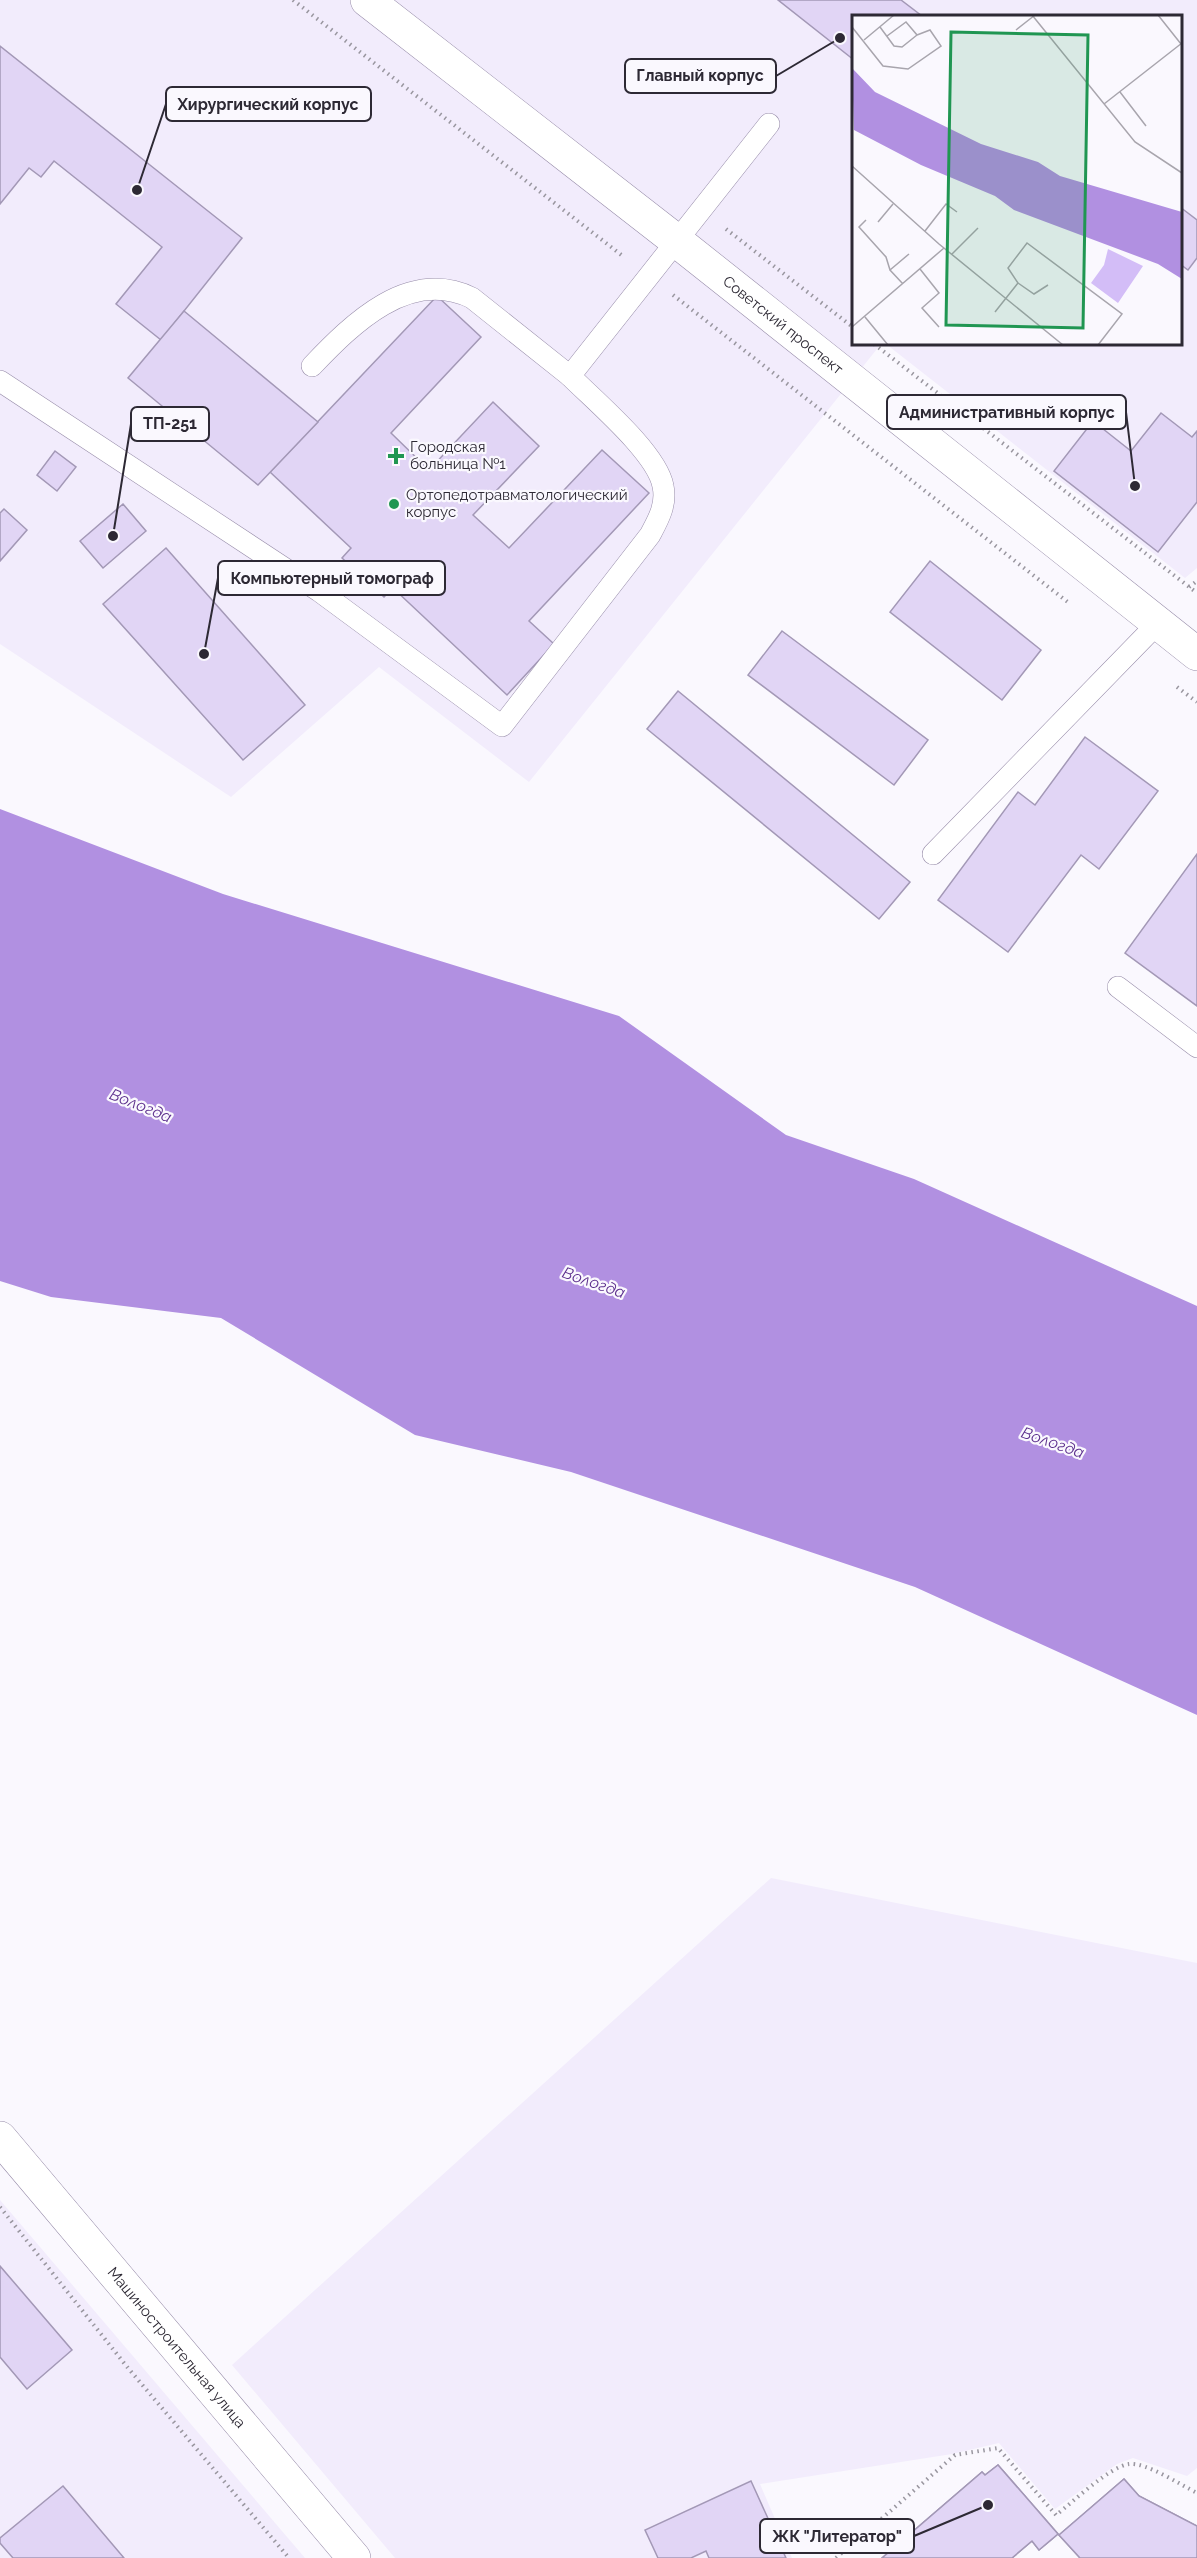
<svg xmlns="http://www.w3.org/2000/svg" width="1197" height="2558" font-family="Raleway,sans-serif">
<rect width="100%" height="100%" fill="#faf8fe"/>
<g fill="#f2ecfc">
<polygon points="0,0 1197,0 1197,568 1185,578 886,344 1180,344 1180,16 854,16 854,344 881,344 529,782 379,667 231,797 0,644"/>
<polygon points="771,1878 1197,1963 1197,2468 1187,2476 1133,2458 1117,2464 1055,2509 999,2443 952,2454 760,2484 792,2558 395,2558 232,2365"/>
<polygon points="0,2200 305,2558 0,2558"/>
</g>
<polygon fill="#b190e1" points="0,809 223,894 619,1016 786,1135 914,1179 1197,1306 1197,1715 915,1587 571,1472 415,1435 221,1318 51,1297 0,1281"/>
<g fill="#e1d5f5" stroke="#a398b6" stroke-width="1.5">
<polygon points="778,0 901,0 922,16 854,16 854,60"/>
<polygon points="0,46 242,238 161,340 116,304 162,247 54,161 41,177 29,168 0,204"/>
<polygon points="1180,207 1197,220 1197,258 1188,270 1180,264"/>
<polygon points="437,296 481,337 391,433 429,470 493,402 539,446 473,515 509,548 602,450 649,493 529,621 554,644 507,695 393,588 384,597 342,558 351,548 270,472"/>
<polygon points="184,311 318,422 258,485 128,378"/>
<polygon points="1161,413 1192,437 1197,431 1197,502 1158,552 1054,471 1093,421 1131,451"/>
<polygon points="55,451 76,467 57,491 37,475"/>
<polygon points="123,504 146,531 103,568 80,541"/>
<polygon points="4,509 27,530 0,561 0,513"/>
<polygon points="166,548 305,705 243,760 103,604"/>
<polygon points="930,561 1041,650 1002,700 890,612"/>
<polygon points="782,631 928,740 894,785 748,675"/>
<polygon points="678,691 910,882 879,919 647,729"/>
<polygon points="1085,737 1158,791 1099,869 1081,855 1008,952 938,900 1018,792 1035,805"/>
<polygon points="1197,854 1197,1006 1125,953"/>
<polygon points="0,2266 72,2350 27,2389 0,2357"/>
<polygon points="998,2465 1058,2534 1039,2550 1032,2541 1012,2558 882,2558 982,2472 985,2475"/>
<polygon points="998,2465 1058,2534 1039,2550 1032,2541 1012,2558 882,2558 982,2472 985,2475"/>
<polygon points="1124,2479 1139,2496 1197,2526 1197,2558 1080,2558 1059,2535"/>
<polygon points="1124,2479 1139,2496 1197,2526 1197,2558 1080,2558 1059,2535"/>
<polygon points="751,2481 786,2558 709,2558 706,2551 691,2558 658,2558 645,2530"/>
<polygon points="63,2486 124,2558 13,2558 0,2543 0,2538"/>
</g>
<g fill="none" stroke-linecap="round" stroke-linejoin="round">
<g stroke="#978ca9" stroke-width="22">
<g id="lane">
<path d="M312 366C352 324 409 267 472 298L570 376"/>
<path d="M0 381 319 591 502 726 650 535C658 520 667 505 663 486 657 453 595 401 570 376L769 124"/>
<polyline points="933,854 1158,623"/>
<polyline points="1118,987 1197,1047"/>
</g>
</g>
<g stroke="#978ca9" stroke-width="34">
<g id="street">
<path id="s1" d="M0 2138 354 2558"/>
</g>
</g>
<g stroke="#978ca9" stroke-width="34">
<g id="secondary">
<path id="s2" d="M367 0 678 242 1197 654"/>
</g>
</g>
<g stroke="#99969f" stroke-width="4" stroke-dasharray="1.5 4.5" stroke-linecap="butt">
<polyline points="293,0 624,257"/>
<polyline points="726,229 854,328"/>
<polyline points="673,295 1069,603"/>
<polyline points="874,344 1197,593"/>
<polyline points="1189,587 1197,581"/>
<polyline points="1177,687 1197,702"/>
<polyline points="0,2207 128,2368 289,2558"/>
<path d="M836 2558 955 2455 998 2448 1056 2515C1073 2502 1109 2467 1129 2464 1146 2462 1181 2485 1197 2493"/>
</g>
<use href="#lane" stroke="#fff" stroke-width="21"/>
<use href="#street" stroke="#fff" stroke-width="33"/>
<use href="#secondary" stroke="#fff" stroke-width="33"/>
</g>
<g fill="#209652" stroke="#faf8fe" stroke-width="2">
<path d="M393 447h6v6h6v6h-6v6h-6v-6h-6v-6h6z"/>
<circle cx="394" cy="504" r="6"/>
</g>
<g text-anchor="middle" stroke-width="4.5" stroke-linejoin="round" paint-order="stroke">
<g font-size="15" fill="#2d2934" stroke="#faf8fe">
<text dy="5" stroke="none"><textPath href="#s2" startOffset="528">Советский проспект</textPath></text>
<text dy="5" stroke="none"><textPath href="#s1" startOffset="274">Машиностроительная улица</textPath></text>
</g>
<g font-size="15" fill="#2d2934" stroke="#faf8fe" text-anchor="start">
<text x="410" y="452">Городская<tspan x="410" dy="17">больница №1</tspan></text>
<text x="406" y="500">Ортопедотравматологический<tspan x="406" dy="17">корпус</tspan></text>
</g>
<g font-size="16" font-style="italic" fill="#5c2f8d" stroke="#faf8fe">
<text transform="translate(141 1105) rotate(22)" y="6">Вологда</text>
<text transform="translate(594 1282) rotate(19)" y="6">Вологда</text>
<text transform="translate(1053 1442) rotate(19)" y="6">Вологда</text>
</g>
</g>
<g transform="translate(852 15)">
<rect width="330" height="330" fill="#faf8fe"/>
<path d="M256 234 291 251 266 288 239 268 252 250Z" fill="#d3bdf7"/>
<path d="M0 53 23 77 129 129 186 147 208 161 330 197V264L306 249 162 195 143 181 69 150 2 115Z" fill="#b190e1"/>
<path fill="none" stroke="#a8a5ad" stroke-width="1.5" d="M180 0 283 127 330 158M306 0 329 29M0 12 31 51 56 54 89 31 78 15 65 20M28 12 42 31 50 32 65 20 54 7 35 21M164 15 183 0M12 25 42 0M268 77 294 111M252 89 330 28M0 151 87 229 211 330M14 205 7 212 34 242 38 255M26 207 41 189M73 216 94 189 105 197M100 239 126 213M68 254 87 278 70 293 87 312M166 268 182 279 196 270M51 269 38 255 57 239M143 297 166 268 156 253 175 228 270 299 246 330M13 302 36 330M0 312 92 233"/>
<path fill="#209652" fill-opacity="0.15" stroke="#209652" stroke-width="3" d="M99 17 236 20 231 313 94 310Z"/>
<rect width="330" height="330" fill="none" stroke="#2d2934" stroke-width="3"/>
</g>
<path fill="none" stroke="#2d2934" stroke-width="2" d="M840 38L776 76M137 190L166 104M1135 486L1126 412M113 536L131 424M204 654L218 578M988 2505L914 2536"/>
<g fill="#2d2934" stroke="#faf8fe" stroke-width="2">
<circle cx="840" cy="38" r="6"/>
<circle cx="137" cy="190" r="6"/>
<circle cx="1135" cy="486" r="6"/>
<circle cx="113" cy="536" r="6"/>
<circle cx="204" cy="654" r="6"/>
<circle cx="988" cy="2505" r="6"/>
</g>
<g fill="#faf8fe" stroke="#2d2934" stroke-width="2">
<rect x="625" y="59" width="151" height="34" rx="6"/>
<rect x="166" y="87" width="205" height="34" rx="6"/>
<rect x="887" y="395" width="239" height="34" rx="6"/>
<rect x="131" y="407" width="78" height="34" rx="6"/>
<rect x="218" y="561" width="227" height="34" rx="6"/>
<rect x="760" y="2519" width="154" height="34" rx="6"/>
</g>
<g font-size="16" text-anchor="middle" font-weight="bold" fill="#2d2934">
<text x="700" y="81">Главный корпус</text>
<text x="268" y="110">Хирургический корпус</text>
<text x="1007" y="418">Административный корпус</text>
<text x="170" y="429">ТП-251</text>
<text x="332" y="584">Компьютерный томограф</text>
<text x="837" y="2542">ЖК "Литератор"</text>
</g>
</svg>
